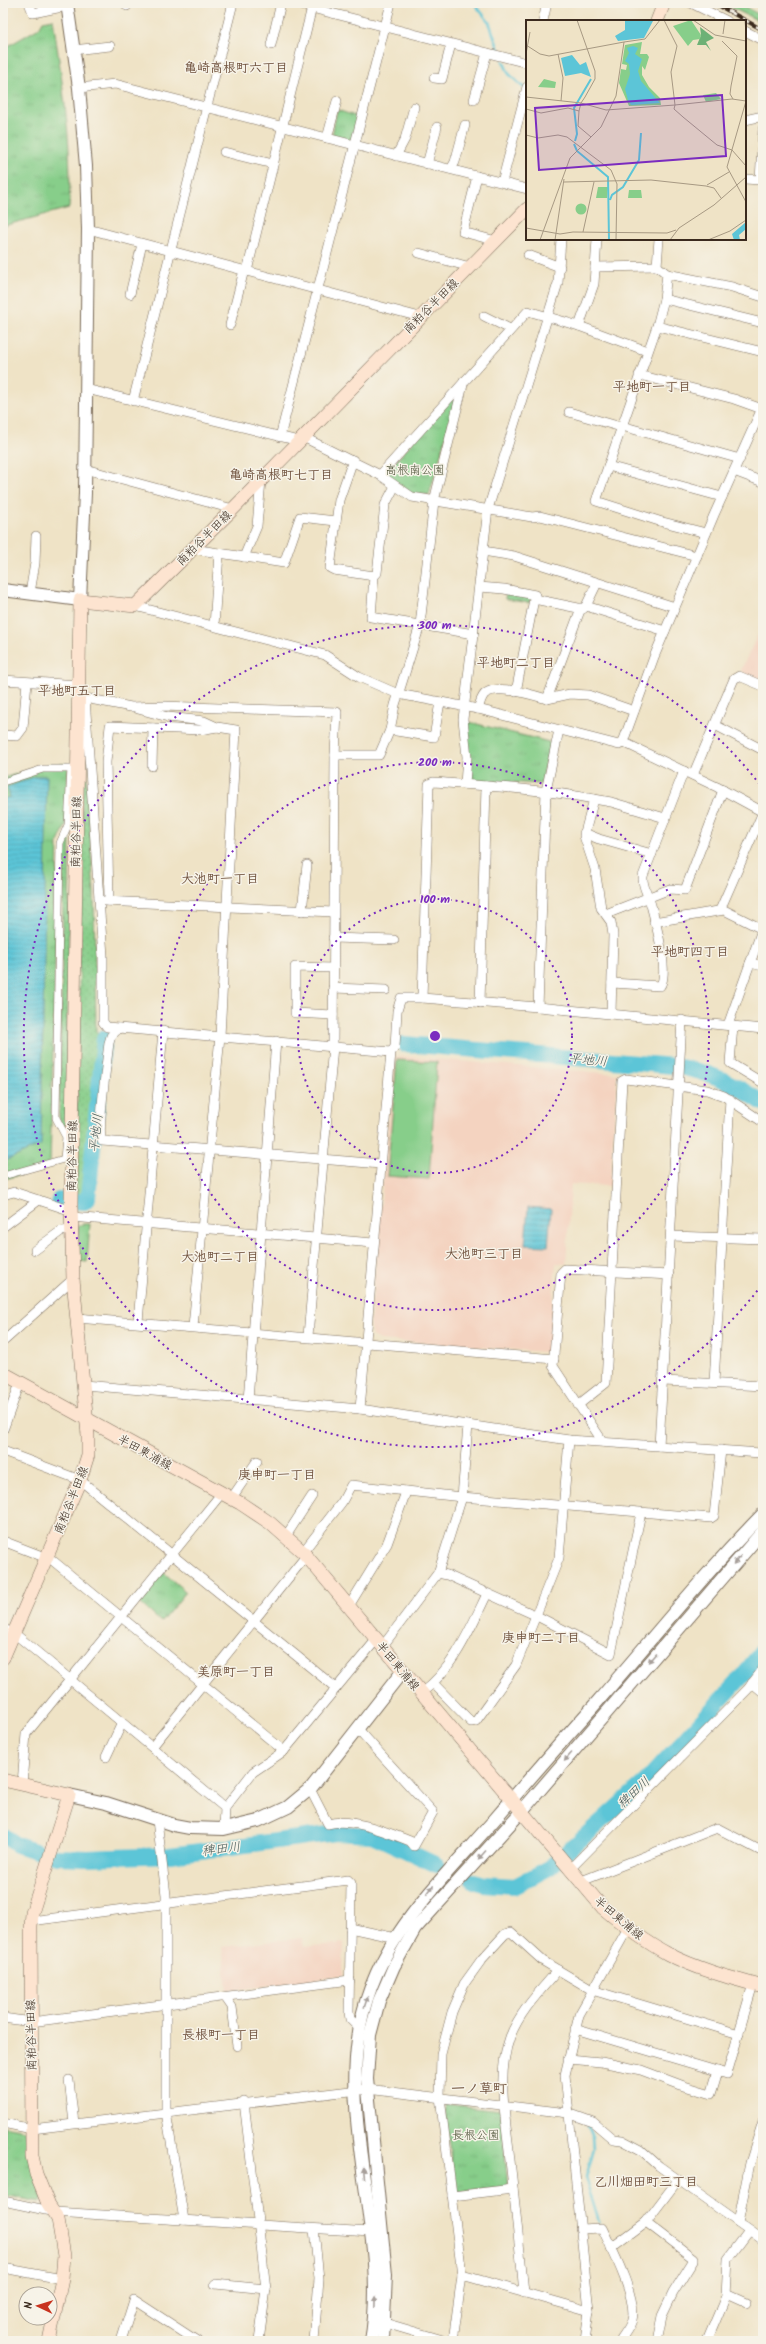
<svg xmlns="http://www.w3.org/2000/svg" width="766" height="2344" font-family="Kalam,'Klee One',sans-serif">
<defs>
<pattern id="grass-dots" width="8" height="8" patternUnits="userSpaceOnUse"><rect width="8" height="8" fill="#87ce8a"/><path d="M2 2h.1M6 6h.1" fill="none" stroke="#75b177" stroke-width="1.8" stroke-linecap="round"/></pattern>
<pattern id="park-tufts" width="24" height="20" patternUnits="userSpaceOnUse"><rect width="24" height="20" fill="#87ce8a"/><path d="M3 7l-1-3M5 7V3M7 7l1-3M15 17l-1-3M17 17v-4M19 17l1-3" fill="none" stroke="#75b177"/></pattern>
<pattern id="water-rules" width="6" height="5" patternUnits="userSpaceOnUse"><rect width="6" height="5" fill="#5cc5d7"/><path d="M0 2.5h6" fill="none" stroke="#51a9b8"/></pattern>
</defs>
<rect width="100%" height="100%" fill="#f7f3e8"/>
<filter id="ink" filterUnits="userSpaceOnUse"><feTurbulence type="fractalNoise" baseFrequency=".025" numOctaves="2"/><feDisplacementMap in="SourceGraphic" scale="8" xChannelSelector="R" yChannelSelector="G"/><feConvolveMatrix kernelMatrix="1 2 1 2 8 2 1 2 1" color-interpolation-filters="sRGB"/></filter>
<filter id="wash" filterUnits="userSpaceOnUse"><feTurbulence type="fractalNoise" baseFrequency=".012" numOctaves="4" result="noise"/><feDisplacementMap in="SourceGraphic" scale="16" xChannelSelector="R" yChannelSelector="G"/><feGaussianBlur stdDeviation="0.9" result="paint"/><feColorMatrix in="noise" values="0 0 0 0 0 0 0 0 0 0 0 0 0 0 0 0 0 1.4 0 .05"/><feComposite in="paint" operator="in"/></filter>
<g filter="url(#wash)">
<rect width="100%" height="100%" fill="#efe3c6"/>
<g fill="#f4d3c0">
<polygon points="763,624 763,682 743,673 741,670"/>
<polygon points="397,1056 617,1074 610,1186 571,1184 566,1264 556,1263 549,1349 546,1352 381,1340 372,1336 370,1327 394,1059"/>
<polygon points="302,1938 304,1947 344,1943 343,1976 227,1991 222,1947"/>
</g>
<g fill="url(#grass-dots)" stroke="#617c54">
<polygon points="722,3 739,3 763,17 763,23"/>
<polygon points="83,729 94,892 96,1031 102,1037 85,1195 76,1198"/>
<polygon points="70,832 66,1133 59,1119 64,844"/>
</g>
<g fill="url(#park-tufts)" stroke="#617c54">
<path d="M53 19C62 82 73 144 69 208L3 226V49L39 28 43 21Z"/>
<polygon points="337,110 358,117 353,138 350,140 332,136"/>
<polygon points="451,398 456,401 429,495 411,493 388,476 387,471"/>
<polygon points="506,591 531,596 529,603 505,599"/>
<polygon points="465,721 549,742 550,745 541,784 468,780"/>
<polygon points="50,764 68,764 66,825 58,842 50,1166 5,1179 3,1187 3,778"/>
<polygon points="82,1224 90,1224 87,1262 78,1261 78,1226"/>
<polygon points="163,1572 186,1592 161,1622 138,1601"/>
<polygon points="444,2104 501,2110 508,2188 455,2192"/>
<polygon points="3,2126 25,2130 42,2198 40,2202 3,2195"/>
</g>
<polygon fill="#87ce8a" stroke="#617c54" points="397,1060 437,1062 429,1179 387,1176"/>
<g fill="url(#water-rules)" stroke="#4c787a">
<polygon points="37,776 47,776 41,1145 3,1162 3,799 10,797 7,787"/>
<polygon points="528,1207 551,1209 548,1246 525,1245"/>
</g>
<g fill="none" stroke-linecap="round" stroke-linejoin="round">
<g stroke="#5cc5d7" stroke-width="2.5">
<polyline points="474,3 489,22 500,53"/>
<polyline points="503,61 509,74 524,88"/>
<polyline points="587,2125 592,2137 593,2148 585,2177 599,2222"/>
</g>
<g stroke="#5cc5d7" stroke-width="16">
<path d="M404 1044 674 1066C711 1072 732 1082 763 1103"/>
<polyline points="59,1200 84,1202 88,1198 104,1038"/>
<polyline points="3,1835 17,1845 41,1853 57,1857 87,1858 170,1855 336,1833 372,1835 437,1865"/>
<polyline points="474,1881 483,1884 515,1886 549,1868 647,1780 739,1680 763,1650"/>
</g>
</g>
</g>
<g filter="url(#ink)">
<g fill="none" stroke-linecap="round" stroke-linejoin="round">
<g stroke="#7a6b59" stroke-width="8">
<polyline id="pedestrian" points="3,782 43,769 71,769 68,825 60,843 56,1118 66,1137 64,1159 3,1176"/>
</g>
<g stroke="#7a6b59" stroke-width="10">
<g id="minor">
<polyline points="29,3 33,13 67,6"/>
<polyline points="292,3 527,63"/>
<polyline points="691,3 727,21"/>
<polyline points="127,6 128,3"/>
<polyline points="543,21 547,3"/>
<polyline points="745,31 763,40"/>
<polyline points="271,45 281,3"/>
<polyline points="73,50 110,46"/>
<polyline points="434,78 442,79 451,44"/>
<polyline points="79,88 115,84 527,189"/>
<polyline points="474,100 487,53"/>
<polyline points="745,120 763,116"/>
<polyline points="327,138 337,101"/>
<polyline points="224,152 273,164"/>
<polyline points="396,156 405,139 414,107"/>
<polyline points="427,164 437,127"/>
<polyline points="451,169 455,162 465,125"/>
<polyline points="477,176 463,232 496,241"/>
<polyline points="745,179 760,180 763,129"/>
<polyline points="502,182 527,87"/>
<polyline points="88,229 420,317"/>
<polyline points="659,239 657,266 667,274 732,287 763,297"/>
<polyline points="419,253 470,267"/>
<polyline points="528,255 560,267"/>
<polyline points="595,267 657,266"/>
<polyline points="247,271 313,3"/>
<polyline points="667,274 664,299 657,326 596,501 659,521 706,533"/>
<polyline points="130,294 142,244"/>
<polyline points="664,299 763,323"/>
<polyline points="484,316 510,329"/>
<polyline points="230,325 244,270"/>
<polyline points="579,326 594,284 597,239"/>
<polyline points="657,326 763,352"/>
<polyline points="639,375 734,399 762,409"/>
<polyline points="86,389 299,441"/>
<polyline points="133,401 233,3"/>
<polyline points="569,412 621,427"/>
<polyline points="622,426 740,459"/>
<polyline points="280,437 391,3"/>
<polyline points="303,437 380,475 412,497 532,517 540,516 697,556"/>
<polyline points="353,460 339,500 330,568 334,570 374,576"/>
<polyline points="608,466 722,497"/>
<polyline points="85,469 233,509"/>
<polyline points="734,471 763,482"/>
<polyline points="380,475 528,311 579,326 647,351"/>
<polyline points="395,486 385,505 377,573 374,576 371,617 474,634"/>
<polyline points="193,549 284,563 300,517 336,521"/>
<polyline points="483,551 514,556 675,607"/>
<polyline points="244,557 257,526 261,480"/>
<polyline points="479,587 504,589 535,595 534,599 583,609 586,606 597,583"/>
<polyline points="30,593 35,563 36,536"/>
<polyline points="135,606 325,655 359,677 398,694 478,709 619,745 623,742 654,657 714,515 763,406"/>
<polyline points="586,606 665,631"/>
<polyline points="214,626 219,553"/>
<polyline points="3,680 79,685"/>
<polyline points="80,691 85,698 131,707 163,706 337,712 335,755 333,1046 308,1336"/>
<polyline points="516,692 534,599"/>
<polyline points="85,698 103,956 103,1022 107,1027 391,1052"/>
<polyline points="547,699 570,694 588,695 634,711"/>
<polyline points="138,709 168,717 204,721 217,727 236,730 220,1036 193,1327"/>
<path d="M478 709C480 704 481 696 486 693 499 684 533 695 547 699L581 608"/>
<polyline points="715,725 763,750"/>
<polyline points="390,730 434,737 440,702"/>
<polyline points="3,735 17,736 23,728 27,682"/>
<polyline points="623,742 717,787 763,812"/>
<polyline points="335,755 379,755 390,730 395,705 420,625 434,501 464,381"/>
<polyline points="152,766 153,728"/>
<polyline points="693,775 734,679 739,676 763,686"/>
<polyline points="465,784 467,757 463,719 488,509 558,283 561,239"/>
<polyline points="594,799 611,802 665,818"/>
<polyline points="584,833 599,839 652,854"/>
<polyline points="105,901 333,912"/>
<polyline points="109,901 106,762 110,726 200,730 217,727"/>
<polyline points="720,910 763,812"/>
<polyline points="302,911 307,865"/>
<polyline points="606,914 670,889 685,890 723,790"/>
<polyline points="654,922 724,910 762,929"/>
<polyline points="333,938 394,940"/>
<polyline points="750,963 763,966"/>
<path d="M612 983 660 986C670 974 655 920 651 905 648 893 642 888 643 876L684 771"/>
<polyline points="333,988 386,990"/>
<path d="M422 998 429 784 433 782C487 786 541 789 594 799L584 836 595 869 601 908 611 922 613 935 611 1014"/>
<polyline points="480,1003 486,786"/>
<polyline points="538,1007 546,791 559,730"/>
<polyline points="333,1015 295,1013 295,967 333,968"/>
<polyline points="728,1025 763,927"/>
<polyline points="733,1026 730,1063 763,1083"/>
<path d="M119 1028 111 1036 109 1043C107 1059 97 1132 102 1141L381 1164"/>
<polyline points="3,1195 14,1192 72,1211"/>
<polyline points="72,1217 373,1243"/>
<polyline points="3,1227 39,1200"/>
<polyline points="671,1236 763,1239"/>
<polyline points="35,1250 61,1231 72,1230"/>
<polyline points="77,1318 554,1359"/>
<polyline points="138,1322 163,1031"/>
<polyline points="3,1337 5,1340 73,1279"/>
<polyline points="664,1381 763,1386"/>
<polyline points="714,1383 730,1099"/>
<polyline points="84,1385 360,1409 569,1440 761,1453 763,1454"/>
<polyline points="248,1400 276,1041"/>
<polyline points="578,1405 606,1383 622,1081 626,1079 707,1090 724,1096 763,1122"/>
<polyline points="360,1409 391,1052 395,1047 397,1011 401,998 422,998 538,1007 763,1029"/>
<polyline points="3,1430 20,1383"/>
<polyline points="603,1442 553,1366 561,1273 565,1269 669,1275"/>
<polyline points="659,1446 682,1020"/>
<polyline points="3,1451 80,1480 336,1688"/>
<polyline points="231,1499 257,1461"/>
<polyline points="286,1536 312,1496"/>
<polyline points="3,1541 52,1560 284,1751"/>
<polyline points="303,1552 342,1502 351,1485 462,1497 711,1518 714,1516 721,1450"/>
<polyline points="438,1573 447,1575 537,1616 611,1654 641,1513"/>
<polyline points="349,1606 387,1544 406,1492"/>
<polyline points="3,1629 14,1633 225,1808"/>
<polyline points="382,1647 438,1573 462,1497 468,1425"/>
<polyline points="752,1683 763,1692"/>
<polyline points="434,1684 471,1722 476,1721 516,1665 559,1558 569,1440"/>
<path d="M421 1693C453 1670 470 1629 487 1594"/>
<polyline points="152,1747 306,1556"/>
<polyline points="106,1757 122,1723"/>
<polyline points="22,1784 26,1734 221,1494"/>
<path d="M310 1789 328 1824C351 1817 389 1833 410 1841L414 1846 433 1812 358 1729"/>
<polyline points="157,1820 166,1895 166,2112 184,2220"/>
<polyline points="224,1829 225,1808 253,1772 284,1751 376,1640"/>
<polyline points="575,1864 748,1689 763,1669"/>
<polyline points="579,1882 717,1828 763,1852"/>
<polyline points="31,1921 348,1880 351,1883 349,2012 350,2019 359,2028"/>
<polyline points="350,1928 396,1938"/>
<polyline points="225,1997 232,2007 237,2046"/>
<polyline points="3,2018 31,2022 350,1980"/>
<polyline points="575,2029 727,2074 753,1984"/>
<polyline points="568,2059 601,2062 641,2070 681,2085 711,2094 718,2071"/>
<polyline points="69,2080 74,2123"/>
<polyline points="244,2102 266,2289 259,2341"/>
<polyline points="3,2123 32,2129 367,2089 568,2113 593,2122 613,2139 622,2140 641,2150 659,2166 763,2240"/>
<polyline points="452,2196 513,2189"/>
<polyline points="3,2201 55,2212 370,2232"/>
<polyline points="646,2222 693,2258 693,2261 673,2293 662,2316 657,2341"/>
<polyline points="738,2222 750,2163 763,2121"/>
<polyline points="314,2229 319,2279 314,2341"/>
<path d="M580 2229 602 2228C611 2247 638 2299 632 2320 630 2327 625 2333 621 2339L625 2341"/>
<polyline points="611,2248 646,2222 678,2180"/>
<polyline points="3,2268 62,2279"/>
<polyline points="462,2275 589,2311"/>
<polyline points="215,2284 266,2289"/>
<path d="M524 2293C520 2249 515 2205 510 2160 506 2120 496 2075 510 2037 520 2011 540 1991 558 1970"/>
<polyline points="726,2294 746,2303"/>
<polyline points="385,2323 446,2341"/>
<polyline points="121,2341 134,2300 197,2341"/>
<polyline points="453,2341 462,2275 440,2097 441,2054 452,2012 464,1984 482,1959 505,1934 511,1932 543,1961 592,1990 739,2034"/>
<polyline points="585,2341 589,2311 565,2075 579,2015 628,1928"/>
<polyline points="707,2341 726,2296 728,2259 749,2231"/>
</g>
</g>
<g stroke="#7a6b59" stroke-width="14">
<g id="tertiary">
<polyline points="3,590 80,600 85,493 88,229 86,166 79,88 67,3"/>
<polyline points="69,1795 106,1803 174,1825 190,1828 224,1829 258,1821 288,1807 311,1788 402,1672"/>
<path d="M371 2341C388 2243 344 2138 358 2039 370 1944 436 1887 495 1819 529 1779 563 1740 598 1701 653 1638 705 1573 763 1514"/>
<polyline points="383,2341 386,2275 367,2079 370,2035 379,2001 394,1966 415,1929 521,1812 763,1531"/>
</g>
</g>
<g stroke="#7a6b59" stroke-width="14">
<g id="secondary">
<polyline points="657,21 664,3"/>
<path d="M3 1373 240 1503 270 1523 303 1552 603 1908C623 1925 644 1941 668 1954 697 1969 731 1978 763 1987"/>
<polyline points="3,1658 80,1480 88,1455 88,1435 73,1279 71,1205 80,600 135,606 233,509 527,209"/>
<polyline points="3,1780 69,1795 32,1913 31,1927 32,2156 36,2174 49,2206 58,2219 64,2256 62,2279 49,2341"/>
</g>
</g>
<use href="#pedestrian" stroke="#fff" stroke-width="7"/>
<use href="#minor" stroke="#fff" stroke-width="9"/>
<use href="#tertiary" stroke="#fff" stroke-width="12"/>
<use href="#secondary" stroke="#fde4d0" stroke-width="13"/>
<g stroke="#3b2a1e" stroke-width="4">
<polyline id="rail" points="714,3 763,30"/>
</g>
<use href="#rail" stroke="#f7f3e8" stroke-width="2.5" stroke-dasharray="8" stroke-linecap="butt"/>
</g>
<defs><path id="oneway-solid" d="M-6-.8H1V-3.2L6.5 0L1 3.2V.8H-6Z"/></defs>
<g fill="#a79f9a">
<use href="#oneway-solid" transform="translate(737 1560) rotate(131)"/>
<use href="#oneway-solid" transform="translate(652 1658) rotate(131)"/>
<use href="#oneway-solid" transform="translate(568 1757) rotate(131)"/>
<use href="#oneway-solid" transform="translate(482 1855) rotate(132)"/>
<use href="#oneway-solid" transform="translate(430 1890) rotate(-52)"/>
<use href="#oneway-solid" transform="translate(366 2002) rotate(-72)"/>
<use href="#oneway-solid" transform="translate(364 2173) rotate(-96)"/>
<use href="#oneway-solid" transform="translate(375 2302) rotate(-89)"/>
</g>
</g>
<g fill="none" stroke="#7b2cbf" stroke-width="2" stroke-dasharray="2 4">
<circle cx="435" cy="1036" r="137"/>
<circle cx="435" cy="1036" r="274"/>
<path d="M761 1286A411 411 0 1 1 761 786"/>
</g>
<g text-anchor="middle" stroke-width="3" stroke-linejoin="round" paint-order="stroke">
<g font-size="12" fill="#3b2a1e" stroke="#f7f3e8">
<text transform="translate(431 306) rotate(-45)" y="4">南粕谷半田線</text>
<text transform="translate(204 538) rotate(-45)" y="4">南粕谷半田線</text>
<text transform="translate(76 832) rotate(-89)" y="4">南粕谷半田線</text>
<text transform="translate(72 1156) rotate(-89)" y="4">南粕谷半田線</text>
<text transform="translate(145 1452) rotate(29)" y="4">半田東浦線</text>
<text transform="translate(71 1500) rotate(-68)" y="4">南粕谷半田線</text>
<text transform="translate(398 1666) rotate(50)" y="4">半田東浦線</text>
<text transform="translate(619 1918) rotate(40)" y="4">半田東浦線</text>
<text transform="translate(31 2035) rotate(-91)" y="4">南粕谷半田線</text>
</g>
<g font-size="12" fill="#4e5339" stroke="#f7f3e8">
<text x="415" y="474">高根南公園</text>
<text x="476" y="2139">長根公園</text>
</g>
<g font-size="13" font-weight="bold" fill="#6f513d" stroke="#f7f3e8">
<text x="236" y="72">亀崎高根町六丁目</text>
<text x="652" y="391">平地町一丁目</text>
<text x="281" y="479">亀崎高根町七丁目</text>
<text x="516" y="667">平地町二丁目</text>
<text x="77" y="695">平地町五丁目</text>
<text x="220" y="883">大池町一丁目</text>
<text x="690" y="956">平地町四丁目</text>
<text x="484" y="1258">大池町三丁目</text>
<text x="220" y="1261">大池町二丁目</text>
<text x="277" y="1479">庚申町一丁目</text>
<text x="541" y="1642">庚申町二丁目</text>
<text x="236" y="1676">美原町一丁目</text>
<text x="221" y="2039">長根町一丁目</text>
<text x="646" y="2186">乙川畑田町三丁目</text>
</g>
<g font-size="13" font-style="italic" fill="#455856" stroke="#f7f3e8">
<text transform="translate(588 1059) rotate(5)" y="5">平地川</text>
<text transform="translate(95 1133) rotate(-84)" y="5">平地川</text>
<text transform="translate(633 1792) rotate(-43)" y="5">稗田川</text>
<text transform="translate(221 1848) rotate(-7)" y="5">稗田川</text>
</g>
<g font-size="14" font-weight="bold" fill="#6f513d" stroke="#f7f3e8">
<text x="479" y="2093">一ノ草町</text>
</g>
</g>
<g transform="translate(526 20)">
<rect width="220" height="220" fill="#efe3c6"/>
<path d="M174 7 188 18 180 22 185 31 180 25H171L175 15Z" fill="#6db176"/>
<path d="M165 0 175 15 174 19 167 20 162 26 147 6Z" fill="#87ce8a"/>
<path d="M116 22 114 34H121L123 37 119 50 116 46V55L123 67 134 78 135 85 103 86 93 63 95 49 100 50 101 45 96 44 99 25ZM190 73 195 79 180 82 177 75ZM72 167H82L81 178H70Z" fill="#87ce8a"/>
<path d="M18 59 30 62 29 68 12 67ZM103 170H115L116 178H102ZM49.5 189a5.5 5.5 0 1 1 11 0a5.5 5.5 0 1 1-11 0Z" fill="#87ce8a"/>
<path d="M99 0H126L127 1 118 18 92 21 89 16 99 10ZM107 26 112 28 109 34 116 39 112 51 115 61 134 83 105 85 102 80 99 69 104 54 103 44 99 41 103 33 101 28ZM46 35 54 45 60 42 65 57 55 53 39 56 35 38ZM220 202V209L213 215 214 220H208L206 214Z" fill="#5cc5d7"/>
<path fill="none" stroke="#5cc5d7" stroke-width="2" d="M49 121 51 114 48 88 65 59M48 124 51 131 82 157 83 220M84 180 86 175 97 167 113 140 115 113"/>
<path fill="none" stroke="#a79983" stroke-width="1" d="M138 0 151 26 145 52 149 85 206 79 220 81M167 0 189 15 220 21M219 0 220 15M197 14 199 0M196 21 211 36 205 66 204 74 207 79M0 25 14 34 23 36 98 22M0 34 4 12M32 34 37 58 35 81M0 77 55 83 59 77 69 59V51L51 0M220 81 201 147 220 182M0 89 15 93 42 88 53 91 55 83 80 90 149 85 148 89 157 97 191 125 206 130 220 146M53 91 52 106 65 117M0 115 12 118 32 115 41 117 85 150 91 164 90 220M38 162 125 160 180 166 188 168 195 178M181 165 203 152M0 208 34 214 47 212 141 213 150 210M57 212 68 162M14 220 44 138 75 107 90 76 98 22 119 19 134 0M29 220 38 159M144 220 153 208 188 185 220 157M182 220 204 211 220 200"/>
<path fill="#7b2cbf" fill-opacity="0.15" stroke="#7b2cbf" stroke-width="2" d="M196 75 200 136 13 150 9 88Z"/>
<rect width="220" height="220" fill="none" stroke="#3b2a1e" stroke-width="2"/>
</g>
<circle cx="435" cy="1036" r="6" fill="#7b2cbf" stroke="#f7f3e8" stroke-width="2"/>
<g font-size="12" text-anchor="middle" font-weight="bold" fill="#7b2cbf" stroke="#f7f3e8" stroke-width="3" stroke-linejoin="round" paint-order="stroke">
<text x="435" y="629">300 m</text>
<text x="435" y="766">200 m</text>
<text x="435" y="903">100 m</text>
</g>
<rect width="766" height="2344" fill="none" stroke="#f7f3e8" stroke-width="16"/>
<g transform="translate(38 2306) rotate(274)"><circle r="19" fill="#f7f3e8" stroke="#aca397"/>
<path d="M0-3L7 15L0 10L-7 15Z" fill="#c8321e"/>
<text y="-6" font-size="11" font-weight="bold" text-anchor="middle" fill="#3b2a1e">N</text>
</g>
</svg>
